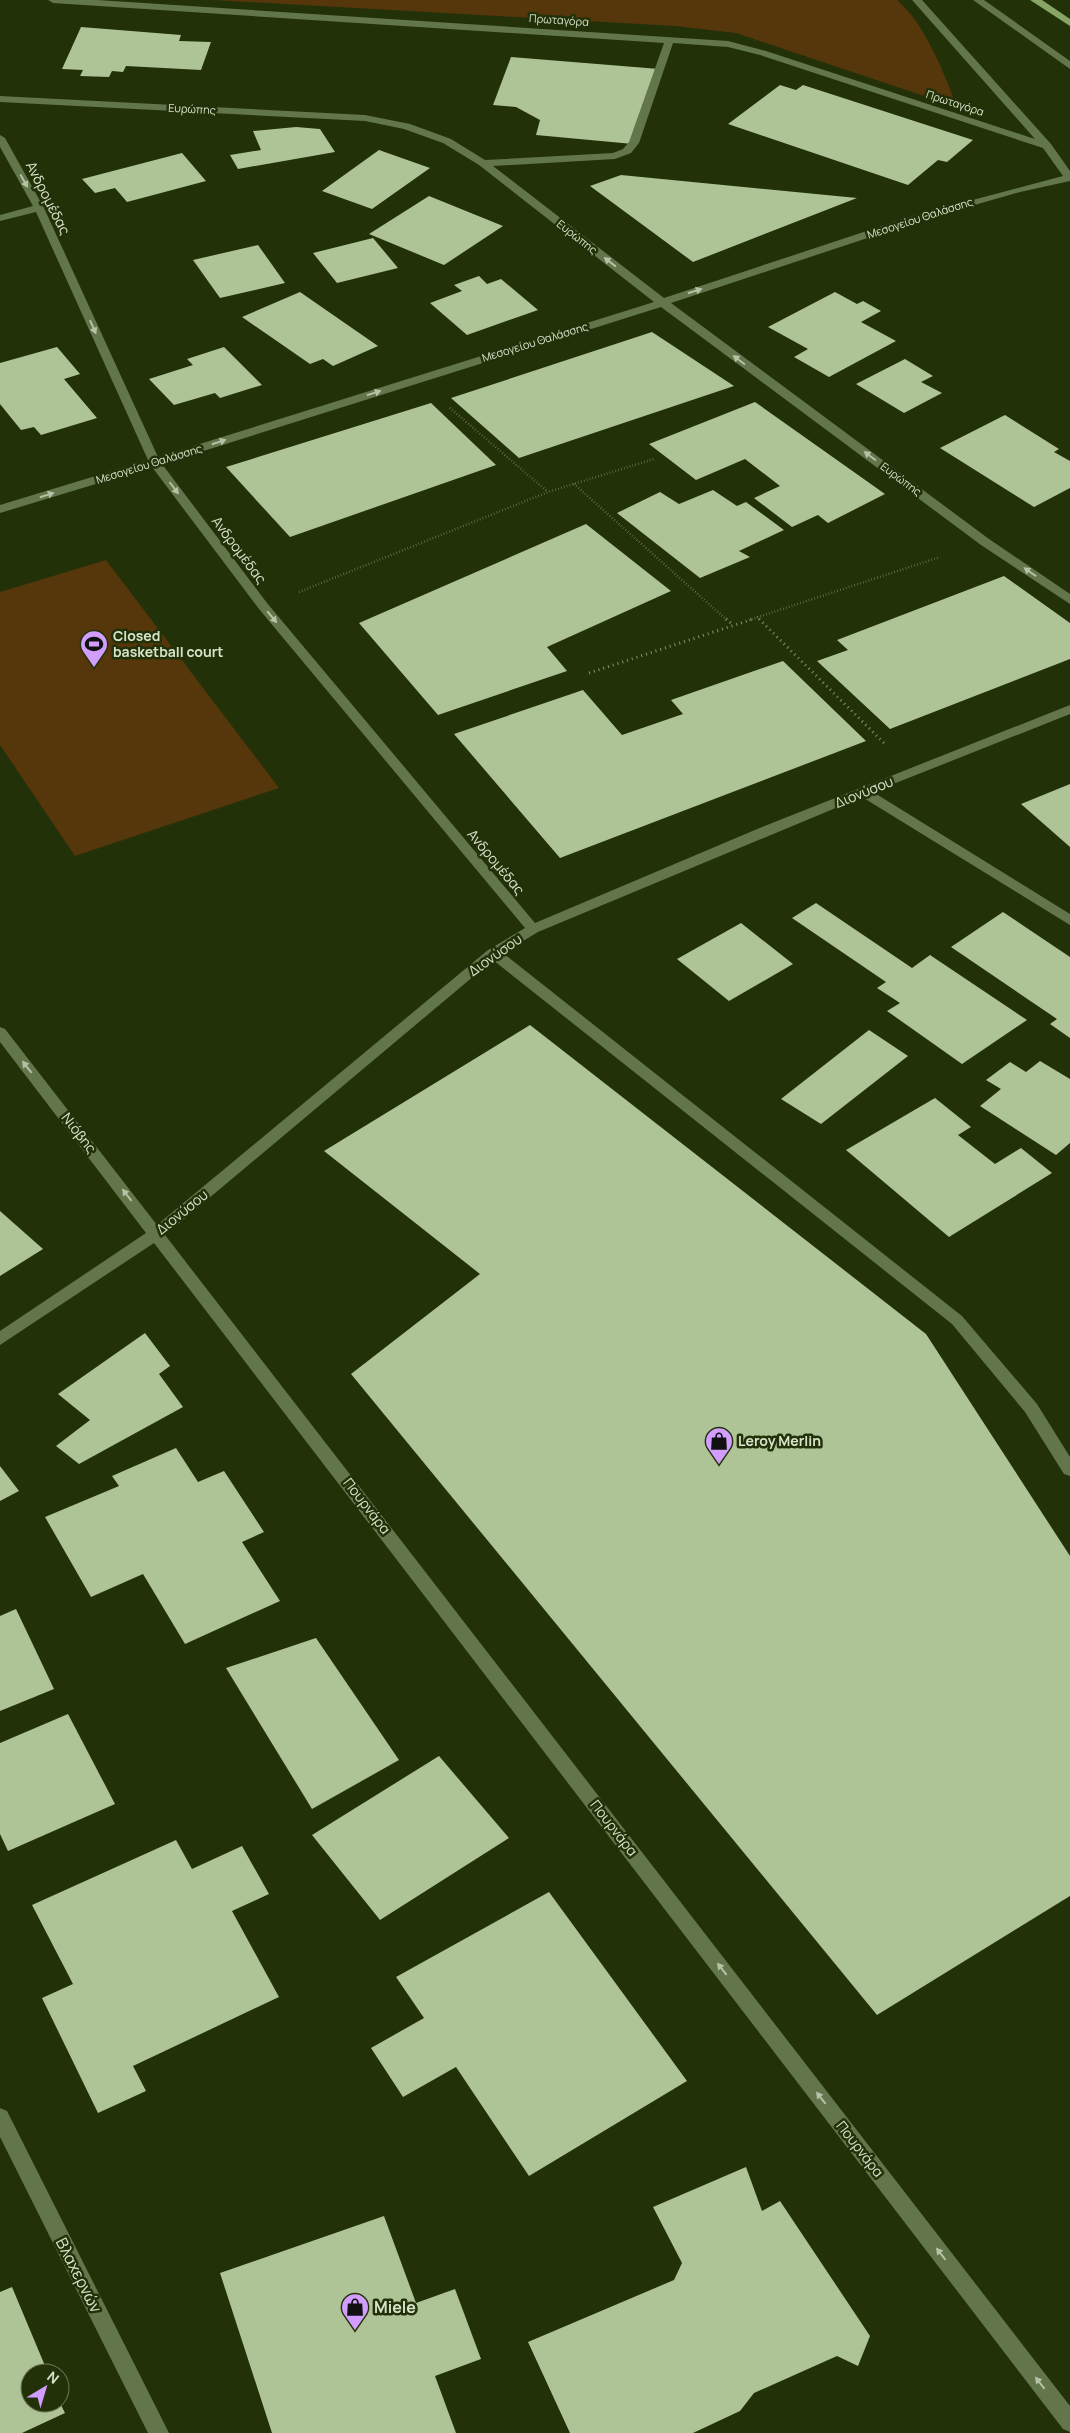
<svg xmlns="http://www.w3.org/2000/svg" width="1070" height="2433" font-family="Manrope,sans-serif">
<rect width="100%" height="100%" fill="#223108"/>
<g fill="#56360b">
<path d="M213 0H897C926 25 944 73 957 107L736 33 675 26Z"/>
<polygon points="106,560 279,788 75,856 0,745 0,592"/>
</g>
<g fill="#aec396">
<polygon points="81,27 181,35 179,41 211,42 201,70 126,66 123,72 112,71 109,77 80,76 83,70 62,69"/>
<polygon points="511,57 659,69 633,144 536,135 540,120 516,107 493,105"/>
<polygon points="780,85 796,90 803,85 973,140 947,162 938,160 908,185 728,124"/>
<polygon points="296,127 320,129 335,152 238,169 230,155 261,150 253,131"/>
<polygon points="379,150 430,168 372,209 322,191"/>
<polygon points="182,153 206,181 127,202 115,188 95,193 82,179"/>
<polygon points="621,175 857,198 693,262 590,186"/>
<polygon points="429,196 503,226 444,265 369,234"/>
<polygon points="373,238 398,268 337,283 313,253"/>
<polygon points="258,245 285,283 220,298 193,260"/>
<polygon points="479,276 487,284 501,279 538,310 467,335 430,303 462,291 454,285"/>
<polygon points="300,292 378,346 333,366 323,359 310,364 242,317"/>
<polygon points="835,292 857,304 863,301 881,311 861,322 896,341 829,377 794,357 808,349 768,327"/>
<polygon points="652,332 734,386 519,458 451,398"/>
<polygon points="57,347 80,374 64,379 97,418 41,435 34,427 21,430 0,404 0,363"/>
<polygon points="224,347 262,385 220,398 215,393 174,405 149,379 193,365 187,359"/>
<polygon points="905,359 933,376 921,382 942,393 904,413 856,384"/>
<polygon points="755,402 885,494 828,523 818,515 792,527 754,498 780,486 745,459 696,480 649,444"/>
<polygon points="431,403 496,465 290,537 226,467"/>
<polygon points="1005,415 1059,449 1054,452 1070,461 1070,488 1034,507 940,448"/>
<polygon points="713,490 737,506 746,502 784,530 739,551 750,557 700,578 617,513 660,492 679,504"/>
<polygon points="586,524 671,591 547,647 567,671 438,715 359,623"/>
<polygon points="1004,576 1070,623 1070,659 890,729 817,661 848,650 837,640"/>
<polygon points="783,661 866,741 560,858 454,734 583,690 622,735 683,714 671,700"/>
<polygon points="1070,784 1070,847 1021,804"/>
<polygon points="816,903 912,968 930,955 1027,1020 962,1064 887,1011 900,1003 877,988 886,982 792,918"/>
<polygon points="1003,912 1070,957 1070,1038 1050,1024 1057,1019 951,947"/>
<polygon points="741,923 793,964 729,1001 677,959"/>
<polygon points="530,1025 926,1334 1070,1556 1070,1896 877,2015 351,1374 480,1274 324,1151"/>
<polygon points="869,1030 908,1056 821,1124 781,1099"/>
<polygon points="1040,1061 1070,1079 1070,1143 1056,1155 980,1106 1001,1089 986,1080 1010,1062 1026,1072"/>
<polygon points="935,1098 971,1127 958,1135 995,1164 1021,1148 1052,1173 949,1237 846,1150"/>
<polygon points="0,1211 43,1249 0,1276"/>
<polygon points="145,1333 170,1366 159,1374 183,1407 79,1464 56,1446 90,1420 58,1394"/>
<polygon points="176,1448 198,1482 224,1471 264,1532 242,1542 280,1601 185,1644 143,1574 91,1597 45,1517 119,1486 112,1476"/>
<polygon points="0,1466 19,1491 0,1501"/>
<polygon points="16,1609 54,1689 0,1711 0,1616"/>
<polygon points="316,1638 399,1760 312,1809 226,1668"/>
<polygon points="68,1714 115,1804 8,1851 0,1834 0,1743"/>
<polygon points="439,1756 509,1838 380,1920 312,1835"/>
<polygon points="176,1840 192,1869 242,1846 269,1894 232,1911 279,1997 133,2066 146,2091 98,2113 42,1998 73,1984 32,1905"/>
<polygon points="549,1892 687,2081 529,2176 456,2067 403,2097 371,2048 424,2018 396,1977"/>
<polygon points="746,2167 762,2211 780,2201 870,2336 858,2366 837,2356 754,2393 740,2411 693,2433 570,2433 528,2342 674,2280 682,2263 653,2207"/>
<polygon points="384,2216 416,2303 455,2289 481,2359 435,2376 456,2433 272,2433 220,2273"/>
<polygon points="12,2287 48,2373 30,2373 30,2403 60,2403 65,2413 22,2433 0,2433 0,2292"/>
</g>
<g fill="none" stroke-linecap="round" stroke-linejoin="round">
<g stroke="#859273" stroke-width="2.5" stroke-dasharray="0.5 2.5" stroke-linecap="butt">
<polyline points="450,408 548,492"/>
<polyline points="574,484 727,620"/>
<polyline points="299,592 548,492 654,459"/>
<polyline points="757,617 760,620"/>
<polyline points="749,620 940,557"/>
</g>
<g stroke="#859273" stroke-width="3" stroke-dasharray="1 4" stroke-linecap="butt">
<polyline points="726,619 733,625"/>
<polyline points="759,619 884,743"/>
<polyline points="589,673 753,619"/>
</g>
<g fill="#62754b" fill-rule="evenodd">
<path d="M48 0H97L728 41 766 51 1035 139 912 0H922L1051 144 1070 171V181L1020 192 919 221 671 303 989 539 1070 594V604L981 545 661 307 162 464 267 603 535 923 762 827 1070 705V714L873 792 1070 914V925L862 797 538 932 503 953 962 1316 1037 1404 1070 1457V1476L1064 1474 1025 1412 952 1324 493 960 165 1235 1070 2406V2432L1063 2429 154 1243 0 1345V1331L146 1233 0 1042V1027L5 1029 157 1225 488 950 525 928 259 609 152 467 0 513V505L148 460 36 212 0 221V215L33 206 0 147V135L5 138 44 208 158 457 654 302 479 165 443 143 404 129 365 121 0 102V96L365 115 410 124 451 139 485 160 613 153 623 149 629 142 664 43 53 3ZM673 43 728 47 760 55 1043 148 1063 176 912 216 664 298 493 166 615 159 631 153 639 143Z"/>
<polygon points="973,0 984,0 1070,61 1070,69"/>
<polygon points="0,2108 7,2111 169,2433 148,2433 0,2137"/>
</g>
<polygon fill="#89a565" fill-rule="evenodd" points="1030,0 1042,0 1070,19 1070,26"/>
</g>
<defs><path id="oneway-solid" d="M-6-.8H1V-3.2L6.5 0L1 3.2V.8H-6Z" transform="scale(1.25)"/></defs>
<g fill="#b5c2a5">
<use href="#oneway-solid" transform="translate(24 181) rotate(61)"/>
<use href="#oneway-solid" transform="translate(610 262) rotate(-142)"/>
<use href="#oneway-solid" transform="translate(695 291) rotate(-18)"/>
<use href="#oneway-solid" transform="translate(93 327) rotate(66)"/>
<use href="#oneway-solid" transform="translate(739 360) rotate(-143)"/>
<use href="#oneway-solid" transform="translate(374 393) rotate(-18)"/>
<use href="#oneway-solid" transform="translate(219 442) rotate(-18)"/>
<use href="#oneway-solid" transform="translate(870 456) rotate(-143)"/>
<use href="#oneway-solid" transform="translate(174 488) rotate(53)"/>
<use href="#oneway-solid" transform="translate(47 495) rotate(-17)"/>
<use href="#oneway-solid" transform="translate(1030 572) rotate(-145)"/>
<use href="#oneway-solid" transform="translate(272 617) rotate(50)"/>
<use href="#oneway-solid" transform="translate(27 1067) rotate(-128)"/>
<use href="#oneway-solid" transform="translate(127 1195) rotate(-128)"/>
<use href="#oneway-solid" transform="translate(722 1969) rotate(-128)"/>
<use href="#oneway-solid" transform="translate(821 2098) rotate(-128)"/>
<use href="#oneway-solid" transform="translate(941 2254) rotate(-128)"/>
<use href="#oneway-solid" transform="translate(1040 2383) rotate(-128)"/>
</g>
<defs>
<g id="stadium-pin" transform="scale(1.4375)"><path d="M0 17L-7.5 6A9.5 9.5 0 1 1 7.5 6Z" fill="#d19dfe" stroke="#223108"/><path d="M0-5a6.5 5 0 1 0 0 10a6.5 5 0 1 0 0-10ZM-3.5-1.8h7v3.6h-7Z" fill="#111"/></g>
<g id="shop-pin" transform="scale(1.4375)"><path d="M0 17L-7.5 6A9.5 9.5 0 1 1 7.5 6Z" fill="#d19dfe" stroke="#223108"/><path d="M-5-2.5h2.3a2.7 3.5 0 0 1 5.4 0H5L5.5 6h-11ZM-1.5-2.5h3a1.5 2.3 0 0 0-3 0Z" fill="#111"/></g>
</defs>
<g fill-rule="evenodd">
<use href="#stadium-pin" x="94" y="644"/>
<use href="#shop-pin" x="719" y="1441"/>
<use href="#shop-pin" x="355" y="2307"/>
</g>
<g text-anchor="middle" stroke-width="5" stroke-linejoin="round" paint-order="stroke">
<g font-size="11" fill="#d8e3cc" stroke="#223108">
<text transform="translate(559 20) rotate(4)" y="4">Πρωταγόρα</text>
<text transform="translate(955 103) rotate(18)" y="4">Πρωταγόρα</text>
<text transform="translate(192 109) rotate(3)" y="4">Ευρώπης</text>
<text transform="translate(920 218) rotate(-18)" y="4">Μεσογείου Θαλάσσης</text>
<text transform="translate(577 237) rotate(38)" y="4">Ευρώπης</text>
<text transform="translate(535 342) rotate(-17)" y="4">Μεσογείου Θαλάσσης</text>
<text transform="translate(149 464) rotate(-17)" y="4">Μεσογείου Θαλάσσης</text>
<text transform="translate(901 479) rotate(37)" y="4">Ευρώπης</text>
</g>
<g font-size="14" fill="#d8e3cc" stroke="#223108">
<text transform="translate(48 198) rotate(63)" y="5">Ανδρομέδας</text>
<text transform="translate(239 550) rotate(53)" y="5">Ανδρομέδας</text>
<text transform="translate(864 792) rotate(-22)" y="5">Διονύσου</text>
<text transform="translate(496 862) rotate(50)" y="5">Ανδρομέδας</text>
<text transform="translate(495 955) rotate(-35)" y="5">Διονύσου</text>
<text transform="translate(79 1133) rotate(52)" y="5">Νιόβης</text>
<text transform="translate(182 1212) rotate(-39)" y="5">Διονύσου</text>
<text transform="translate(367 1506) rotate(52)" y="5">Πουρνάρα</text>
<text transform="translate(614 1828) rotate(52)" y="5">Πουρνάρα</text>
<text transform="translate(860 2149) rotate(52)" y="5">Πουρνάρα</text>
</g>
<g font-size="14" font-weight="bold" fill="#d8e3cc" stroke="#223108" text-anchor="start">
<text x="113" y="641">Closed<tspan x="113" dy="16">basketball court</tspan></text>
<text x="738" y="1446">Leroy Merlin</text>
</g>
<g font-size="16" fill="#d8e3cc" stroke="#223108">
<text transform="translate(79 2275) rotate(63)" y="6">Βλαχερνών</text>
</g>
<g font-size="16" font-weight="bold" fill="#d8e3cc" stroke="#223108" text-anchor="start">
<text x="374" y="2313">Miele</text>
</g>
</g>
<g transform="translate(45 2388) rotate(38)"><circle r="24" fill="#223108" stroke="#6b7856"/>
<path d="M0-4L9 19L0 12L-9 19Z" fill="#d19dfe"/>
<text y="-8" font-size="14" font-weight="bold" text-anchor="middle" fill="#d8e3cc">N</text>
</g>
</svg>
